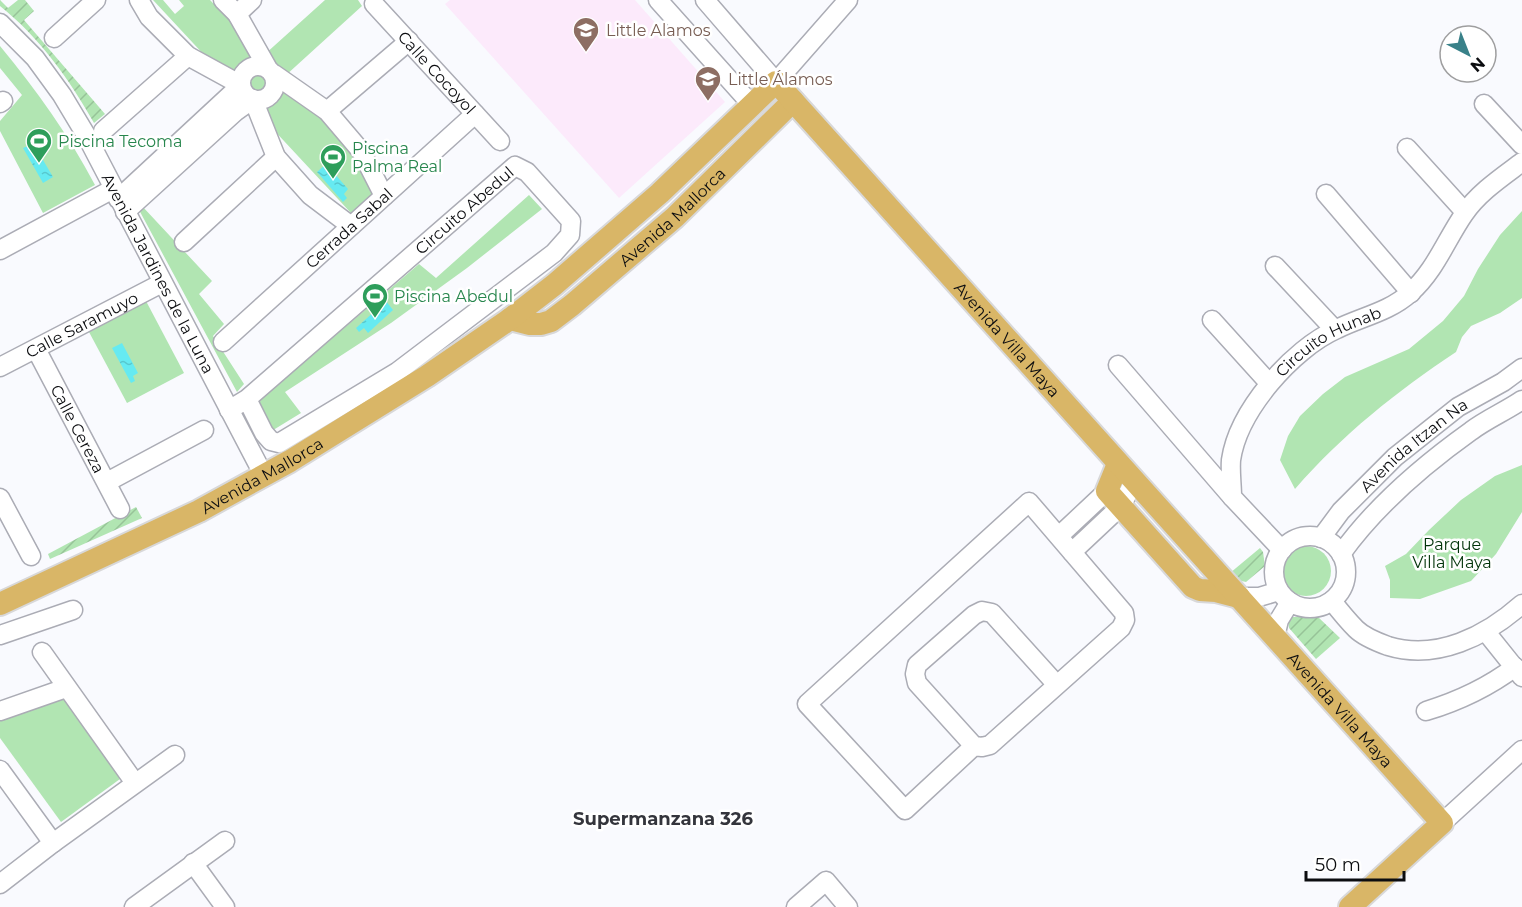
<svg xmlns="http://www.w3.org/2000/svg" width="1522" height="907" font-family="Montserrat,sans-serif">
<defs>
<pattern id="garden-furrows" width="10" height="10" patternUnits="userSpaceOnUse" patternTransform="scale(1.5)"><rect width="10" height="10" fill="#b1e5b2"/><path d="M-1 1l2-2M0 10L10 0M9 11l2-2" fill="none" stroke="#97c398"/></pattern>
<pattern id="water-ripples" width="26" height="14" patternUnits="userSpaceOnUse" patternTransform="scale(1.5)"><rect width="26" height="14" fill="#66eaf1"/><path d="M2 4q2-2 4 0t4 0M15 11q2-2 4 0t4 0" fill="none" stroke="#57c8ce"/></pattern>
</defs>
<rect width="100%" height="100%" fill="#f9fafe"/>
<polygon fill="#fceafb" points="450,0 635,0 725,102 619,198 445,4"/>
<g fill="#b1e5b2">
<polygon points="153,0 163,0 175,14 184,6 179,0 210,0 264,55 325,0 358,0 362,6 285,76 387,181 351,213"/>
<path d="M0 46C37 91 68 134 95 185L43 213 0 131V121L22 95 0 68Z"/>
<polygon points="529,195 542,209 467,268 391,323 285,392 301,413 270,432 256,403 419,264 436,278"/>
<polygon points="142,206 212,281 199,294 224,324 213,336 244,384 237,392 138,208"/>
<path d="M1522 211V298L1500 313 1471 326 1462 337 1456 352C1396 392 1343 434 1295 489L1280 460 1288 436 1300 416 1323 394 1345 377 1409 349 1443 321 1464 296 1478 269 1500 235Z"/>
<polygon points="146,301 184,373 127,403 89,332"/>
<polygon points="1522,465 1522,512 1496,554 1471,581 1420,599 1390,598 1390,580 1385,566 1406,554 1429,530 1461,500 1495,476"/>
<circle cx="1306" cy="571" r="25"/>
<polygon points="73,693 131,771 61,822 0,738 0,717"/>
</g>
<g fill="url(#garden-furrows)">
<path d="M0 0 8 8 18 0H25L34 11 24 20 105 114 94 123C70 80 39 37 0 6Z"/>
<polygon points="136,507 142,518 50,559 48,554"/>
<polygon points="1260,548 1263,552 1265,566 1246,582 1237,580 1230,573"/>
<polygon points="1288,617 1318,617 1340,638 1316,659 1289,628"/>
</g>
<g fill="url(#water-ripples)">
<polygon points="28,146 31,151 36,148 53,177 43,183 23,148"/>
<polygon points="326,164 348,189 344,194 347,198 343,202 317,172"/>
<polygon points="386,301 393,310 368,333 364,328 359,332 356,328"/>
<polygon points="122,343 138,373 133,376 135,381 131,383 112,348"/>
</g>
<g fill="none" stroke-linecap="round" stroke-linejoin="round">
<g stroke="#abacb5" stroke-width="21">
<g id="minor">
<polyline points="223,0 237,14 267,67"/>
<polyline points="658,0 752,105"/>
<polyline points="705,0 776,82 848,0"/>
<path id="s1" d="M374 4 500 141"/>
<polyline points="237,14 252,0"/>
<path id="s2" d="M0 23 35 58 62 95 86 135 264 476"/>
<polyline points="54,38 96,0"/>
<circle cx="258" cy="83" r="17"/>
<polyline points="274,74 327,111 361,151 384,196"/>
<polyline points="0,103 3,101"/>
<polyline points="1484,104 1522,145"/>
<polyline points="327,111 409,41"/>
<polyline points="103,131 188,56"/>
<polyline points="1407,148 1465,212"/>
<polyline points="1326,194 1411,293"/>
<polyline points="118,199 241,85 188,56 149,17 139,0"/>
<polyline points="125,212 235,112 253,99 276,157 310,195 351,226"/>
<polyline points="184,242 276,157"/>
<polyline points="0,250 113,189"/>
<polyline points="1275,266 1334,329"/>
<polyline points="1212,320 1269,383"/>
<path id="s3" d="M223 342 475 114"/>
<path id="s4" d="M36 349 120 509"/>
<polyline points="1118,365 1232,497"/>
<path id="s5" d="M0 367 162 283"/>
<path id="s6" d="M229 410 247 399 515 166 527 172 571 221 570 235 554 253 397 372 279 443 271 441 264 433 247 399"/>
<polyline points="107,482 204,430"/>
<polyline points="0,498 31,556"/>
<polyline points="1059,536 1107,491"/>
<circle cx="1310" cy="572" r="36"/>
<path id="s7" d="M1321 538 1341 511 1395 457 1458 407 1503 382 1522 368"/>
<path id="s8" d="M1282 550 1232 497C1232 485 1230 472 1231 460 1238 411 1292 349 1337 329 1361 317 1389 312 1410 293 1435 271 1446 240 1464 214 1478 193 1502 177 1522 162"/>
<polyline points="1072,552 1121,506 1134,482"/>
<path d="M1341 554C1376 505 1422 466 1471 431 1487 419 1506 411 1522 400"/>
<polyline points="1239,597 1259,597 1279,591"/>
<path d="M1332 601C1339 610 1347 620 1356 629 1364 637 1377 642 1388 646 1437 661 1486 636 1522 604"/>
<polyline points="1486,632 1522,677"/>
<polyline points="0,635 73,610"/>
<polyline points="1275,637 1279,620 1290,602"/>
<polyline points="42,652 135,783"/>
<polyline points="0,711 66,688"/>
<path d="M1426 711C1459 701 1487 688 1515 667"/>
<polyline points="974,746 905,810 807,704 1029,502 1124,613 1125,620 1121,628 990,745 982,747 974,746 917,683 915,674 917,665 974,615 982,611 992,613 1057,685"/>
<polyline points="0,770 53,843"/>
<polyline points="1442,823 1522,750"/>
<polyline points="193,863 225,907"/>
<polyline points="0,884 53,843 175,755"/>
<polyline points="134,907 225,841"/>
<polyline points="796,907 826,881 848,907"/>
</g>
</g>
<g stroke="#d8d8d9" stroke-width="26">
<g id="major">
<path id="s9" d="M510 319 530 324H541L551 321 572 305 675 217 793 101"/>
<polyline points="1118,464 1107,491 1193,587 1200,590 1216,591 1239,597"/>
<path id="s10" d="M0 604 199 511 290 461 427 376 510 319 554 285 660 193 776 82 1442 823 1350 907"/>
</g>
</g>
<use href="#minor" stroke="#fff" stroke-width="18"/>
<use href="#major" stroke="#d9b667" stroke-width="22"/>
</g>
<defs>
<g id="school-pin" transform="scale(1.35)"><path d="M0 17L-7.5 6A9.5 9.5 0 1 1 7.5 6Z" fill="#8d6e63" stroke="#fff"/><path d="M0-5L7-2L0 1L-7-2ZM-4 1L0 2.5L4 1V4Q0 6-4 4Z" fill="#fff"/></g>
<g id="stadium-pin" transform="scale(1.35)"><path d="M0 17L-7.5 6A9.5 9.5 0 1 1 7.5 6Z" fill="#2e9e5b" stroke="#fff"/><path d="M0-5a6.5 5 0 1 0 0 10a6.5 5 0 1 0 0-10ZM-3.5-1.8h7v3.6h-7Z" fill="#fff"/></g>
</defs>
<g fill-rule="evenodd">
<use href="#school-pin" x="586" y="30"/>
<use href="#school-pin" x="708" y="79"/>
<use href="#stadium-pin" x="39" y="141"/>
<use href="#stadium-pin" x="333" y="157"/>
<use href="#stadium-pin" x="375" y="296"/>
</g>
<g text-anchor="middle" stroke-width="5" stroke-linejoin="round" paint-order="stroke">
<g font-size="16" fill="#785e54" stroke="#fff" text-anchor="start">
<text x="606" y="36">Little Alamos</text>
<text x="728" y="85">Little Álamos</text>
</g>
<g font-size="16" fill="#0c0d10" stroke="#fff">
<text dy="6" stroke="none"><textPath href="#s1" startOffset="93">Calle Cocoyol</textPath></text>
<text dy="6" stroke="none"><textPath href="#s6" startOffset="309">Circuito Abedul</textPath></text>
<text dy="6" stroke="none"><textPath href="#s9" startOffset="202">Avenida Mallorca</textPath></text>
<text dy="6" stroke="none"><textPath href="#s3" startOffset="170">Cerrada Sabal</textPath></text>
<text dy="6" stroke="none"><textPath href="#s2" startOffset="298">Avenida Jardines de la Luna</textPath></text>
<text dy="6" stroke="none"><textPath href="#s5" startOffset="92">Calle Saramuyo</textPath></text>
<text dy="6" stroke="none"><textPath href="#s10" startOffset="1288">Avenida Villa Maya</textPath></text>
<text dy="6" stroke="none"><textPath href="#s8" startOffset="270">Circuito Hunab</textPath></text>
<text dy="6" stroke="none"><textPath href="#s4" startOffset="90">Calle Cereza</textPath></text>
<text dy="6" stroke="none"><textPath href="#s7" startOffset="132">Avenida Itzan Na</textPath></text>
<text dy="6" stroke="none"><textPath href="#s10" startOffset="292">Avenida Mallorca</textPath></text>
<text dy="6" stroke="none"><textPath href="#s10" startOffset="1786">Avenida Villa Maya</textPath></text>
</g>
<g font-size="16" fill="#27864d" stroke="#fff" text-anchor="start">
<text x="58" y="147">Piscina Tecoma</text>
<text x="352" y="154">Piscina<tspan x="352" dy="18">Palma Real</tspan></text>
<text x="394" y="302">Piscina Abedul</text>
</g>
<g font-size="16" fill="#003308" stroke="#fff">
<text x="1452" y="550">Parque<tspan x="1452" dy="18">Villa Maya</tspan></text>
</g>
<g font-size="18" font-weight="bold" fill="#34353c" stroke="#fff">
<text x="663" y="825">Supermanzana 326</text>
</g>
</g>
<g transform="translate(1468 54) rotate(138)"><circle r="28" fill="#ffffff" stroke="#9e9e9f" stroke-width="1.5"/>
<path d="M0-4.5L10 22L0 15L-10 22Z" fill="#398189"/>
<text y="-9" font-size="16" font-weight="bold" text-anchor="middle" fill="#0c0d10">N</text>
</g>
<path d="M1306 871v9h98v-9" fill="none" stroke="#0c0d10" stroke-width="3"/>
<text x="1315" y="871" font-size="18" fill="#0c0d10" stroke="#ffffff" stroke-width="4.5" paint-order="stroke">50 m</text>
</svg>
